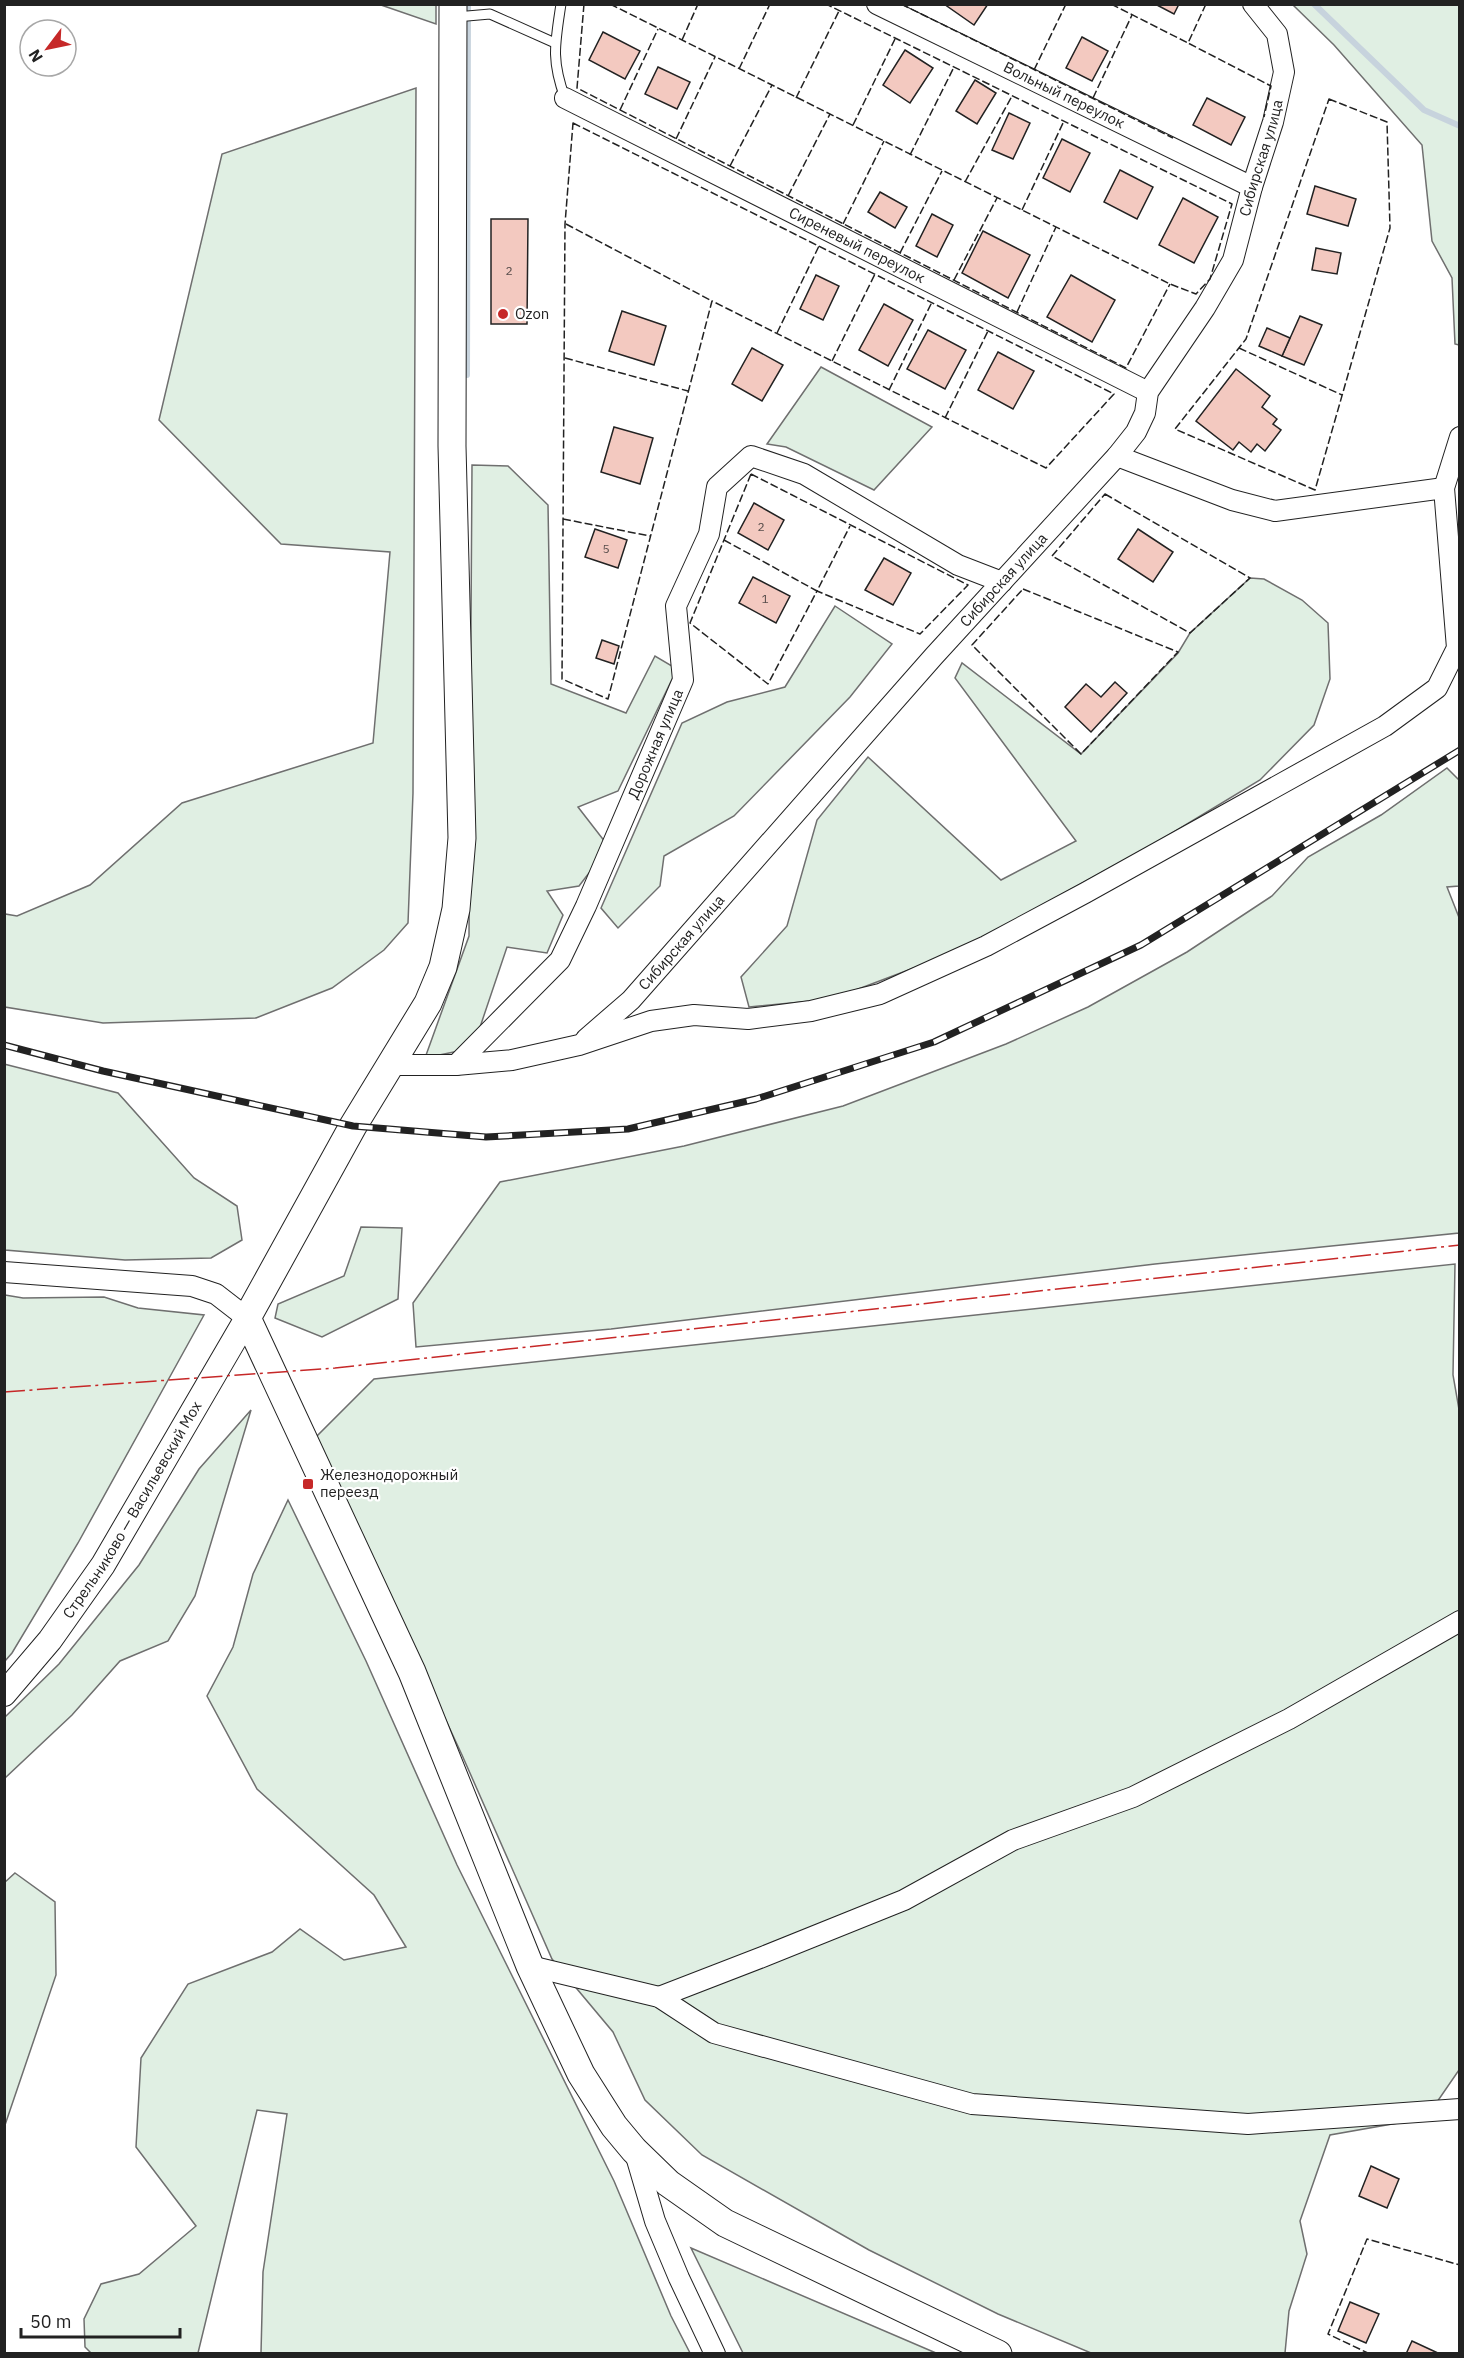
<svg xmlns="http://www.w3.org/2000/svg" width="1464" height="2358" font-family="'IBM Plex Sans',sans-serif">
<rect width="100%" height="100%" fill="#fff"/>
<g fill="#e0efe3" stroke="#6f6f6f" stroke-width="1.5">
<polygon points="381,5 436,5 436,24"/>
<polygon points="1293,5 1459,5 1459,345 1455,344 1452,278 1432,241 1422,145 1334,45"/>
<polygon points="416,88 413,793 408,923 384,950 332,988 256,1018 103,1023 5,1007 5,914 17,916 90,885 182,803 373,743 390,552 281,544 159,420 222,154"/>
<polygon points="821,367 932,427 874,490 786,447 767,444"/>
<polygon points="472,465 508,466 548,505 551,684 626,713 655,656 677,669 618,791 578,807 609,847 579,886 547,891 563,915 547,953 507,947 473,1048 425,1058 469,936"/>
<polygon points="1250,578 1264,579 1302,600 1328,623 1330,679 1314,725 1260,780 1154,844 956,952 832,999 749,1007 741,977 787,926 817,820 868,757 1001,880 1076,841 955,678 962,663 1081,754 1178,653 1190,633"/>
<polygon points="835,606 892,644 850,697 734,816 664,856 660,886 618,928 601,908 682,723 727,702 785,687"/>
<polygon points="1447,768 1460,781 1459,886 1447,887 1460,920 1459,1233 1155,1264 611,1329 416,1347 413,1303 500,1182 684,1146 843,1106 1006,1044 1088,1007 1187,952 1272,896 1308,857 1381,815"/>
<polygon points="4,1064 118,1093 194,1178 237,1206 242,1240 211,1258 125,1260 5,1250"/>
<polygon points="361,1227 402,1228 398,1299 322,1337 275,1318 278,1304 344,1276"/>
<polygon points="1455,1264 1453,1375 1460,1415 1459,2070 1426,2118 1330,2135 1300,2221 1307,2254 1289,2311 1285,2353 1091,2353 998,2314 869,2250 702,2155 645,2100 613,2032 552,1959 462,1755 315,1438 374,1379"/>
<polygon points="5,1295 23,1298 104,1297 138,1308 204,1315 78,1543 12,1653 5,1661"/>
<polygon points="251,1410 195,1596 168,1641 120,1661 72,1715 5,1778 5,1717 59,1664 139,1565 199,1469"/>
<polygon points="288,1500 366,1661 457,1865 614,2181 671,2316 690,2353 261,2353 263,2272 287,2114 257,2110 198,2353 91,2353 85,2347 84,2319 101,2284 139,2274 196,2226 136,2147 141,2058 188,1984 272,1952 300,1929 344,1960 406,1947 374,1895 257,1789 207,1696 233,1647 253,1574"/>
<polygon points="15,1873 55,1902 56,1975 5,2125 4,1883"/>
<polygon points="691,2248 936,2353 743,2353"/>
</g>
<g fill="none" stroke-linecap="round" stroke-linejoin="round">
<g stroke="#c7d3dd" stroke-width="6">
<polyline points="1314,4 1424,110 1460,126"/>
<polyline points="467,375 468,4"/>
</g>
</g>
<g fill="#f3c9c0" stroke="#222" stroke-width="1.5">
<polygon points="944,4 988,4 974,25"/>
<polygon points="1155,4 1179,4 1174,14"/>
<polygon points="603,32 640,51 625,79 589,60"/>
<polygon points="1082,37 1108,51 1092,81 1066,68"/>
<polygon points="905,50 933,68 910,103 883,85"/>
<polygon points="658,67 690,82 677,109 645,94"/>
<polygon points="975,80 996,93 977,124 956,111"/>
<polygon points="1207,98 1245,117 1231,145 1193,125"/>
<polygon points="1009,113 1030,123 1013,159 992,150"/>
<polygon points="1062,139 1090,153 1070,192 1043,178"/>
<polygon points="1120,170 1153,187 1137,219 1104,202"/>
<polygon points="1315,186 1356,199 1348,226 1307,214"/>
<polygon points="880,192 907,207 895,228 868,212"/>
<polygon points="1183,198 1218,217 1194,263 1159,245"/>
<polygon points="932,214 953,225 937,257 916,246"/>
<polygon points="491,219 528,219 527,324 491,324"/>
<polygon points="983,231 1030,255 1008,298 962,273"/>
<polygon points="1316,248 1341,253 1337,274 1312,270"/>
<polygon points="816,275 839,286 823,320 800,309"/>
<polygon points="1071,275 1115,300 1092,342 1047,317"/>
<polygon points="884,304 913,320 888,366 859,350"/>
<polygon points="622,311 666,326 654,365 609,351"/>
<polygon points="1300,316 1322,325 1304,365 1282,356"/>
<polygon points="1267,328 1290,338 1282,356 1259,346"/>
<polygon points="928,330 966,350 945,389 907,369"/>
<polygon points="752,348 783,365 762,401 732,384"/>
<polygon points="998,352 1034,371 1013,409 978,390"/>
<polygon points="1236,369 1270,396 1262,407 1277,419 1273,424 1281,430 1265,451 1257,444 1251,452 1239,442 1233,450 1196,421"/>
<polygon points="614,427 653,438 640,484 601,472"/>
<polygon points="754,503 784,520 768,550 738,533"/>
<polygon points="595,529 627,540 618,568 585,557"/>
<polygon points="1138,529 1173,552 1153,582 1118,559"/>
<polygon points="884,558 911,573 893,605 865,590"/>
<polygon points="753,577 790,596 776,623 739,603"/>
<polygon points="602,640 619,646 614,664 596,658"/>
<polygon points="1115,682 1127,693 1091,732 1065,707 1086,684 1101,697"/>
<polygon points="1371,2166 1399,2179 1387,2208 1359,2196"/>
<polygon points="1350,2302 1379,2314 1366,2343 1338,2331"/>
<polygon points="1412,2341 1440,2354 1406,2354"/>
</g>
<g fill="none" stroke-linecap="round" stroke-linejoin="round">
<g stroke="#222" stroke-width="11">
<g id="service">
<path d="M561 4C555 44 551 60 565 98"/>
<polyline points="456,17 490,14 555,43"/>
</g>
</g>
<g stroke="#222" stroke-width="22">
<g id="minor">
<path id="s1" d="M877 4 1252 187"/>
<path id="s2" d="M565 98 1148 392"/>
<polyline points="1117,456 1232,500 1275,511 1444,488"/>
<path id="s3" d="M586 1039 631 1000 934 656 1117 456 1136 432 1145 413 1148 392 1205 308 1233 260 1252 187 1273 122 1284 72 1277 34 1253 4"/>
<polyline points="391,1065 456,1065 512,1060 579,1045 651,1021 694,1015 748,1019 811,1011 880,994 986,946 1085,893 1385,726 1437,688 1457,648 1444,488 1460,437"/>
<path id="s4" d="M456 1065 560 960 586 906 683 680 676 606 709 534 717 487 751 456 804 474 958 565 1002 582"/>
<polyline points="4,1272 192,1286 216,1294 247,1318"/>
<polyline points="530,1966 659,1997 714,2033 972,2104 1248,2124 1460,2109"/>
<polyline points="659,1997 765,1956 904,1900 1013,1840 1133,1797 1289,1719 1460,1621"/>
<polyline points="635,2153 655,2221 679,2278 715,2354"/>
</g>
</g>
<g stroke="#222" stroke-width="26">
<g id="tertiary">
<path id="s5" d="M4 1694 50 1640 103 1565 247 1318"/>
</g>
</g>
<g stroke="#222" stroke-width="29">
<polyline id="secondary" points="453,4 452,446 462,838 456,909 443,967 428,1003 353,1126 247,1318 412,1672 530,1966 581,2074 614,2126 634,2150 668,2183 725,2223 998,2354"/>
</g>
<use href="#service" stroke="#fff" stroke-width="9"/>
<use href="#minor" stroke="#fff" stroke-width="20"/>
<use href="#tertiary" stroke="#fff" stroke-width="24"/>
<use href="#secondary" stroke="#fff" stroke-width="27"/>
<g stroke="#222" stroke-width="7">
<polyline id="rail" points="4,1045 103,1071 353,1126 486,1137 628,1129 756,1099 934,1042 1141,945 1460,750"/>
</g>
<use href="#rail" stroke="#fff" stroke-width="4.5" stroke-dasharray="14" stroke-linecap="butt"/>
<g stroke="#222" stroke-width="1.5" stroke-dasharray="8 3" stroke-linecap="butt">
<polyline points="584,4 577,88 1126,368 1170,284"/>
<polyline points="610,4 1170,284 1196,294 1210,279 1232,204 826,4"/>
<polyline points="901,4 1173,138"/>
<polyline points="1111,4 1188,43"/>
<polyline points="1206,4 1188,43 1271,86 1264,117"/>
<polyline points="682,40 698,4"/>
<polyline points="739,69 770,4"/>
<polyline points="1034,70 1066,4"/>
<polyline points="796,98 839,11"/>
<polyline points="1093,98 1132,15"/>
<polygon points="1329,99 1387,122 1390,228 1315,490 1175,429 1246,339"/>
<polyline points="620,110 658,29"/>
<polygon points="573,123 1114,394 1046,468 712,301 608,699 562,679 565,224"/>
<polyline points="853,125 895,39"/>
<polyline points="676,139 715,57"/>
<polyline points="910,155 954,67"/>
<polyline points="730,166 772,85"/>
<polyline points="965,182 1012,96"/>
<polyline points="788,196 830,114"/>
<polyline points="1022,210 1064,121"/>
<polyline points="566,224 712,301"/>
<polyline points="843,224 884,141"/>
<polyline points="900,253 942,171"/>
<polyline points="954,280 997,198"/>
<polyline points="1017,312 1056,227"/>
<polyline points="777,333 819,246"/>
<polyline points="1239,348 1342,395"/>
<polyline points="565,358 688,391"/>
<polyline points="832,361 875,274"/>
<polyline points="889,390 932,302"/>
<polyline points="945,418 988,331"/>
<polygon points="751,474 968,585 920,634 817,591 768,684 690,623"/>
<polygon points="1105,494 1250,578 1190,633 1052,556"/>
<polyline points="563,519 650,536"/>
<polyline points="724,540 817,591 850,526"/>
<polygon points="1023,589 1178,652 1081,754 972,645"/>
<polyline points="1370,2354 1328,2334 1367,2239 1460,2265"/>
</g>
<polyline stroke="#c62828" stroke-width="1.5" stroke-dasharray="21 4.5 3 4.5" stroke-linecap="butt" points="4,1392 335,1368 1460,1245"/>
</g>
<g fill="#c62828" stroke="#fff" stroke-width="2">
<circle cx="503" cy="314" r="6"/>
<rect x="302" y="1478" width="12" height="12" rx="3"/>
</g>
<g text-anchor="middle" stroke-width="4.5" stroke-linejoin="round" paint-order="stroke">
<g font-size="12" fill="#564c4a">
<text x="509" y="275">2</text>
<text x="761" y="531">2</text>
<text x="606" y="553">5</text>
<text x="765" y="603">1</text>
</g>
<g font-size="15" fill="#222" stroke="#fff">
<text dy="5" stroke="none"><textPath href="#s1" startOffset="208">Вольный переулок</textPath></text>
<text dy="5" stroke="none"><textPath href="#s3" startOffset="1125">Сибирская улица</textPath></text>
<text dy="5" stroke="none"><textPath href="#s2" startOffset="327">Сиреневый переулок</textPath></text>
<text dy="5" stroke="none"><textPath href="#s3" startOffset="621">Сибирская улица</textPath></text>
<text dy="5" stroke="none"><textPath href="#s4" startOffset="384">Дорожная улица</textPath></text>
<text dy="5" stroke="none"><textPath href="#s3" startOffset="136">Сибирская улица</textPath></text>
<text dy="5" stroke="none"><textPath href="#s5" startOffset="225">Стрельниково — Васильевский Мох</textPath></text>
</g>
<g font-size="15" fill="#222" stroke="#fff" text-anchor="start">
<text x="515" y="319">Ozon</text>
<text x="320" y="1480">Железнодорожный<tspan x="320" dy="17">переезд</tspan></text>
</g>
</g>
<rect width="1464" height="2358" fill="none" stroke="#222222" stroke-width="12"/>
<g transform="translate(48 48) rotate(238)"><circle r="28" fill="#ffffff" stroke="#a7a7a7" stroke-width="1.5"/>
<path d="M0-4.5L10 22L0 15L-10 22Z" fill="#c62828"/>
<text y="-9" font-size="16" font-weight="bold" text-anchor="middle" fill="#222222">N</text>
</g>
<path d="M21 2328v9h159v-9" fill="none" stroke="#222222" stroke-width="3"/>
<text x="30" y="2328" font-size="18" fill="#222222" stroke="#ffffff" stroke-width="4.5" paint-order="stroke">50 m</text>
</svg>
